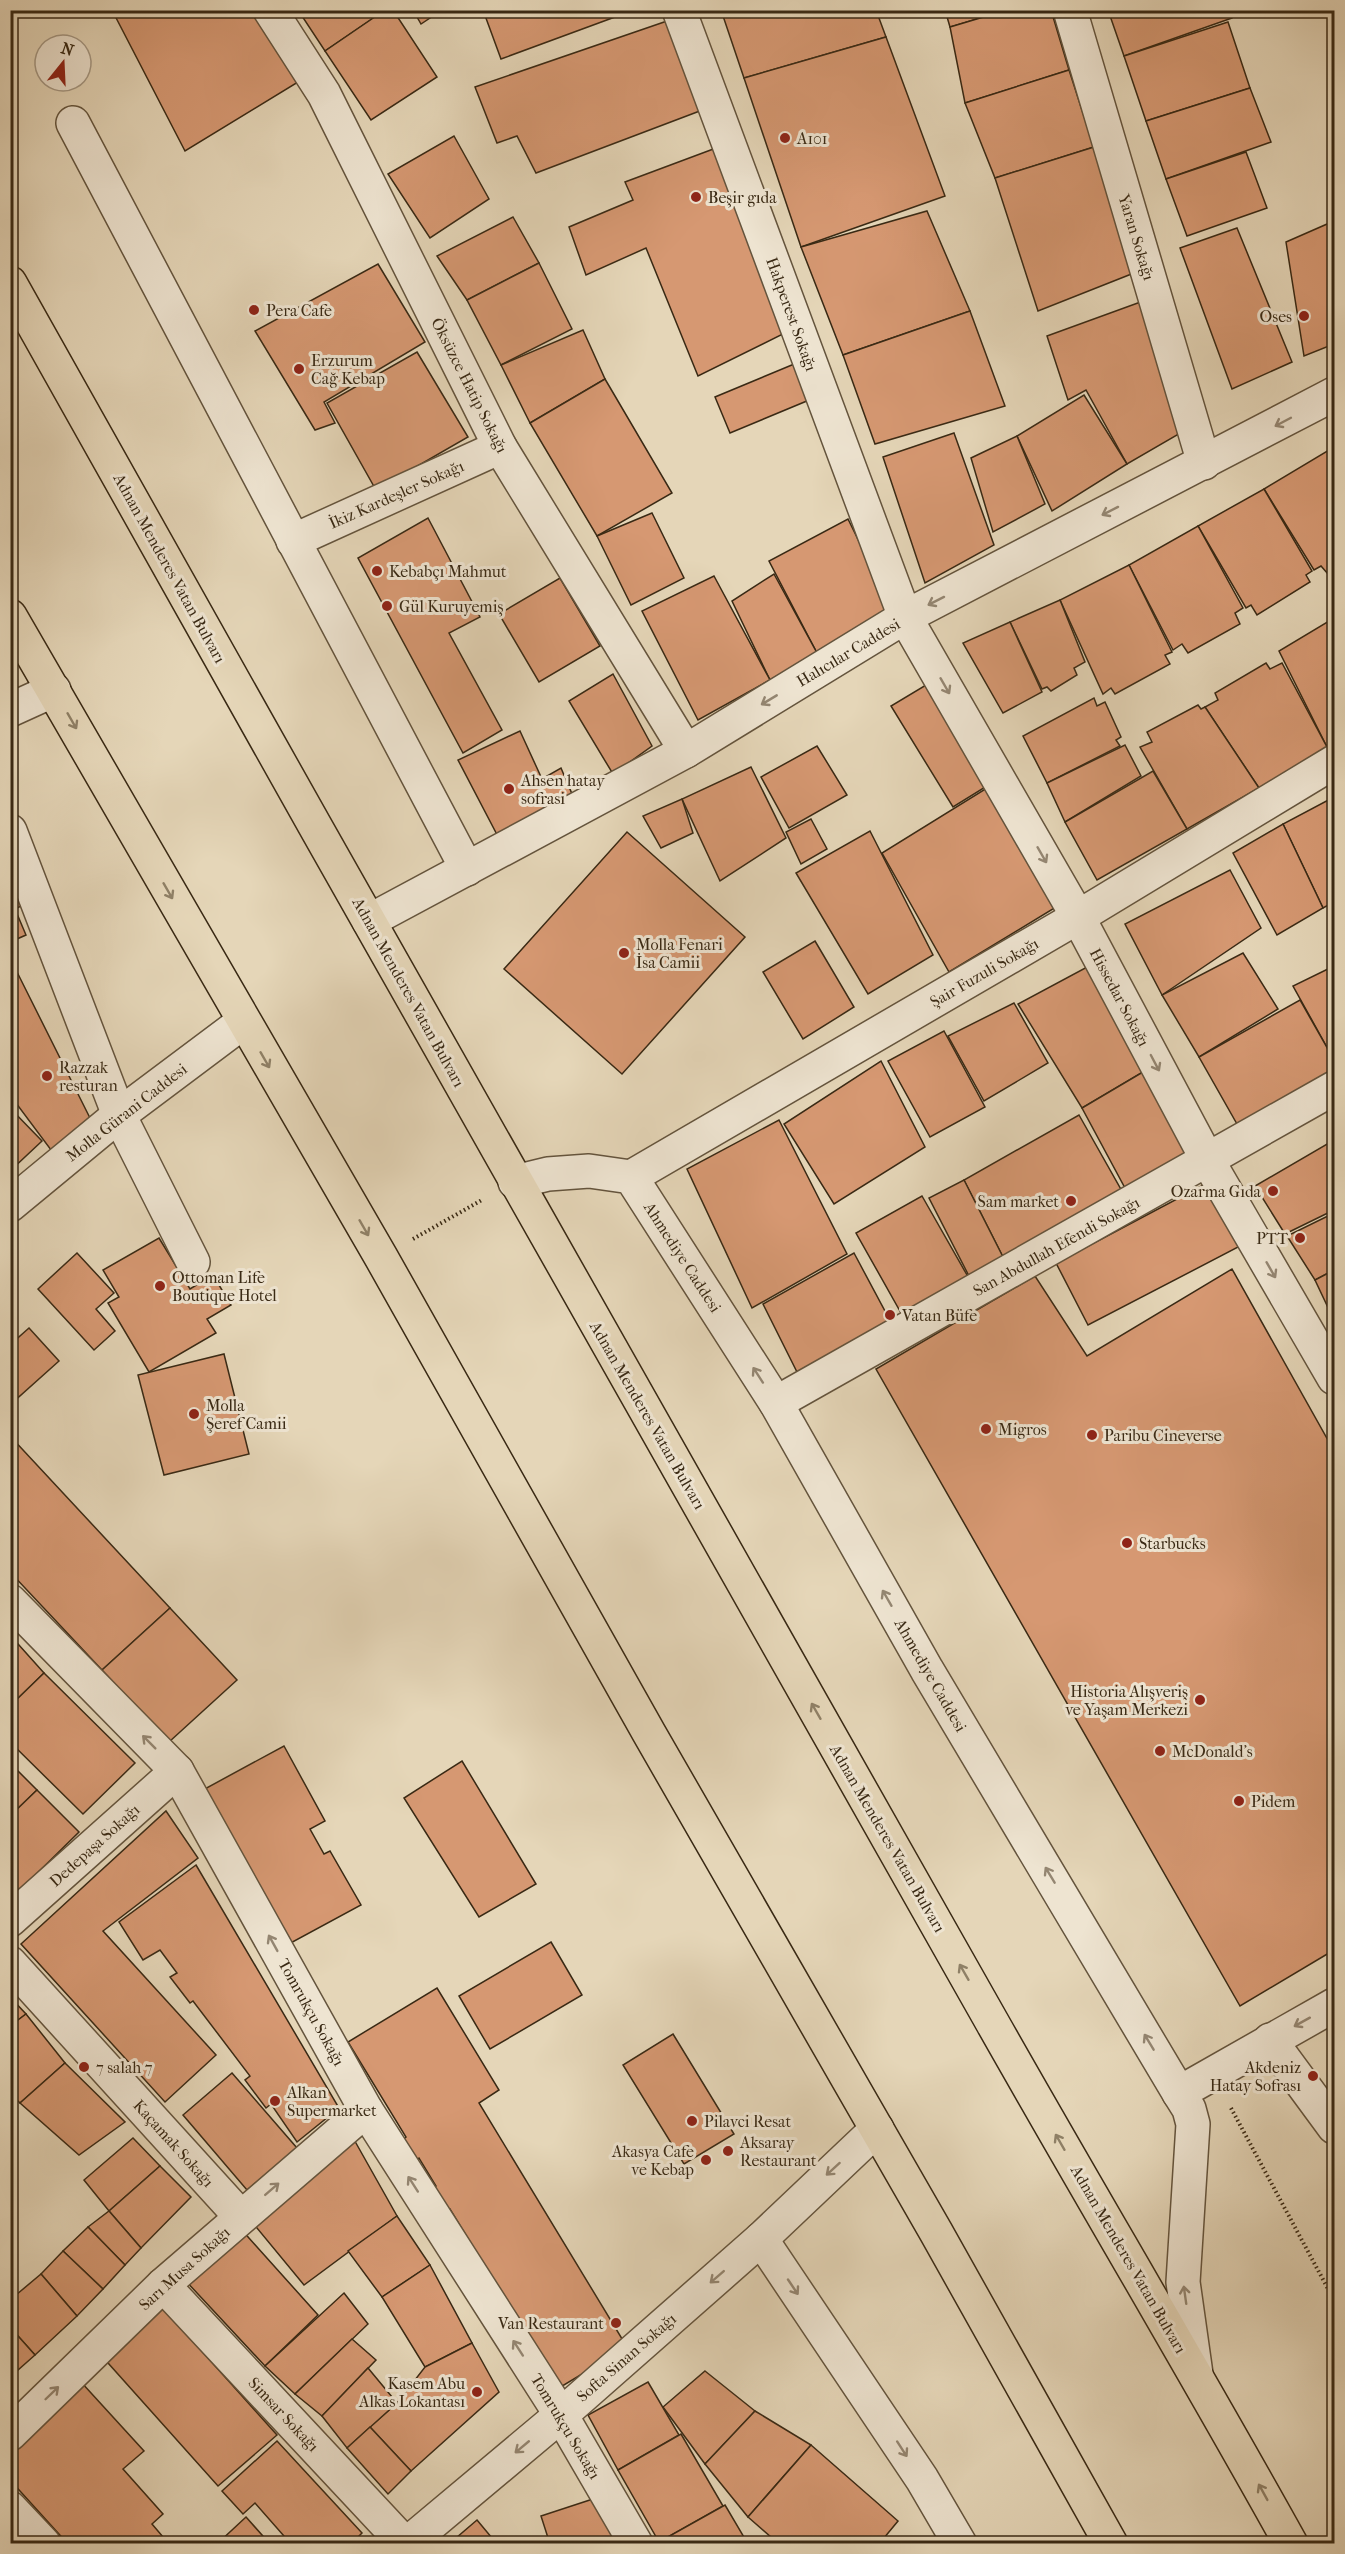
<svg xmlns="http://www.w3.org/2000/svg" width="1345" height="2554" font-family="'IM FELL French Canon',serif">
<rect width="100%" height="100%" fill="#e5d6b8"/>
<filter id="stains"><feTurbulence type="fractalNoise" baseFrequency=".00333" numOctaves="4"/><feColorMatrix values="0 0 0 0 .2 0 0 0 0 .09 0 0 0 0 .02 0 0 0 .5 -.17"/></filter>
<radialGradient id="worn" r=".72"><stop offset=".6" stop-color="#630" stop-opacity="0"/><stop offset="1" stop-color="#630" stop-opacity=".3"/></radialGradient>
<g fill="#d69872" stroke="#392914" stroke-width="1.5">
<polygon points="112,10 258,10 303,79 185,151"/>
<polygon points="298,10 385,10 325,51"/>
<polygon points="385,10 393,10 437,77 371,120 325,51"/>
<polygon points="413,10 442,10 421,24"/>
<polygon points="483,10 634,10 501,59"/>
<polygon points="721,10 876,10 886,37 744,78"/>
<polygon points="945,10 1007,10 950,27"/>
<polygon points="1007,10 1051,10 1069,70 965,103 950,27"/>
<polygon points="1108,10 1230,10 1232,18 1124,56"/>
<polygon points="670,20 705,109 536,173 517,136 497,143 475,87"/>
<polygon points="1228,22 1250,88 1146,121 1124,56"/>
<polygon points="886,37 945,196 801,247 744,78"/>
<polygon points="1069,70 1094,147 995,178 965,103"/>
<polygon points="1250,88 1271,142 1166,179 1146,121"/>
<polygon points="454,136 489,199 430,238 388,174"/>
<polygon points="1094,147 1139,271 1038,311 995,178"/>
<polygon points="716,148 789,331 698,376 646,248 586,275 569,227 633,200 625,182"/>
<polygon points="1246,152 1267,208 1187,236 1166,179"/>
<polygon points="927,211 970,311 843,355 801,247"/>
<polygon points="513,217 539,263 467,300 437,256"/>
<polygon points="1334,221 1334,344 1304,356 1286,242"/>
<polygon points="1237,228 1292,362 1232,389 1180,248"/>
<polygon points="539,263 572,329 501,365 467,300"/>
<polygon points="378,264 425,342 324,402 335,423 315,430 255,331"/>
<polygon points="1146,300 1184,431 1127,464 1086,390 1068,400 1047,336"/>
<polygon points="970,311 1005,406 875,444 843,355"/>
<polygon points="583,330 605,379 530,423 501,365"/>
<polygon points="417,352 468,437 376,490 327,403"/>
<polygon points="799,362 814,398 730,433 715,397"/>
<polygon points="605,379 672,493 597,536 530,423"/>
<polygon points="1084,395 1127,464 1052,511 1017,436"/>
<polygon points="954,433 994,545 925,583 883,457"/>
<polygon points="1017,436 1045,504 993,532 971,458"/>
<polygon points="1334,447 1334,570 1328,574 1321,566 1314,570 1264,489"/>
<polygon points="1264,489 1312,571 1306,575 1310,582 1257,615 1251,605 1246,608 1198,526"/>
<polygon points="652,513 684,578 631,605 597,536"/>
<polygon points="428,518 480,617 449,633 502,730 463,753 358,558"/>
<polygon points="848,519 892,609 817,653 769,561"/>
<polygon points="1198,526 1243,608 1235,613 1240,624 1188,653 1182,644 1173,650 1129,565"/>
<polygon points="1129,565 1172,652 1165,655 1170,664 1115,694 1111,688 1103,694 1060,600"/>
<polygon points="774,574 817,653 770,680 732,601"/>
<polygon points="714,576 770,680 698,720 642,611"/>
<polygon points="560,578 600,646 539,682 499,614"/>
<polygon points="1060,600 1085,662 1074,668 1077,675 1051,691 1047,687 1042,689 1010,622"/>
<polygon points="1334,618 1334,745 1328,749 1279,651"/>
<polygon points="1010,622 1042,692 1003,713 963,643"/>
<polygon points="1266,663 1270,669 1282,663 1328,749 1259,788 1205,707 1218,700 1215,693"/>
<polygon points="613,674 652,746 613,774 569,701"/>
<polygon points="926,685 987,786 953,807 891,706"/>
<polygon points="1094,698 1097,706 1105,702 1121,737 1116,740 1120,746 1047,783 1023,736"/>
<polygon points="1198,705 1201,709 1205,707 1259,788 1187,829 1140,747 1152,742 1147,732"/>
<polygon points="520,731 542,779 561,768 578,808 504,848 458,760"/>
<polygon points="1125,745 1141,776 1065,822 1047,783"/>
<polygon points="817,746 847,795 789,828 761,777"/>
<polygon points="751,767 786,838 720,881 682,799"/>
<polygon points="1153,771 1187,829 1097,880 1065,822"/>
<polygon points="995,783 1066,901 949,972 882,853"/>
<polygon points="1334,797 1334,902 1323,908 1283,824"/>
<polygon points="682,799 693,833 661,848 643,816"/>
<polygon points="811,819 827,849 801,864 786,832"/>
<polygon points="1283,824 1323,908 1277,935 1233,853"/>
<polygon points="870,831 933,955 868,994 796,873"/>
<polygon points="627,832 745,937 622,1074 504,969"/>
<polygon points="10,860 29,902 15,909 26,935 10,942"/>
<polygon points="1230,870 1261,928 1162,995 1125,924"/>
<polygon points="815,941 854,1007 803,1039 763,972"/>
<polygon points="1243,953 1278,1009 1199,1057 1162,995"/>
<polygon points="13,964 93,1124 57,1158 10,1095 10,965"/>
<polygon points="1089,966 1148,1069 1082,1108 1018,1004"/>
<polygon points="1334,966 1334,1060 1293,986"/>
<polygon points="1300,1000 1334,1060 1334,1070 1237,1124 1199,1057"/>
<polygon points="1014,1003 1048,1063 984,1101 948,1036"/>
<polygon points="944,1031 985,1107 930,1137 888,1061"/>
<polygon points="881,1061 925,1147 834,1204 784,1124"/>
<polygon points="1148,1069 1193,1151 1125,1188 1082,1108"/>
<polygon points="10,1108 42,1141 10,1171"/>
<polygon points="1079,1115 1123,1193 1003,1257 964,1180"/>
<polygon points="779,1120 847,1254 752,1308 687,1169"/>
<polygon points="1334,1140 1334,1210 1285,1234 1255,1186"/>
<polygon points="964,1180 1003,1257 970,1278 929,1198"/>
<polygon points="1209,1182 1242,1245 1088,1325 1056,1263"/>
<polygon points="922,1196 971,1282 905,1320 856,1233"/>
<polygon points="1334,1213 1334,1270 1315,1280 1287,1236"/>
<polygon points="159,1238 190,1289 213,1275 231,1305 207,1319 216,1333 149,1372 108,1303 119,1297 103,1270"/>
<polygon points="77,1253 114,1293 96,1309 115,1331 94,1350 38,1289"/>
<polygon points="854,1253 894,1328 799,1376 763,1304"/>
<polygon points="1232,1269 1334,1451 1334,1950 1240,2006 876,1369 1035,1276 1087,1356"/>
<polygon points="1334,1270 1334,1314 1332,1316 1315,1280"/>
<polygon points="29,1328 59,1361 12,1403 10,1340 12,1343"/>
<polygon points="224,1354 249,1454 164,1475 138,1375"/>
<polygon points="10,1436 170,1608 102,1670 10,1572"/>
<polygon points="170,1608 237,1680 169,1742 102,1670"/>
<polygon points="10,1635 44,1673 10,1706"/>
<polygon points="44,1673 135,1763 83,1814 10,1742 10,1706"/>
<polygon points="284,1746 325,1821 310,1829 324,1854 330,1851 361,1905 287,1945 201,1791"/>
<polygon points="462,1761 536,1884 479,1917 404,1798"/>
<polygon points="10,1763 37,1790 10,1816"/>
<polygon points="37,1790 79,1832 10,1900 10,1816"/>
<polygon points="166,1811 198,1858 103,1931 216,2055 165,2102 21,1944"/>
<polygon points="196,1865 339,2108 297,2142 271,2104 266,2108 245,2080 250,2076 193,2001 190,2003 170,1977 177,1973 160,1950 143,1960 119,1922"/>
<polygon points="551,1942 582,1995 490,2049 459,1996"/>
<polygon points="437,1988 499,2090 479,2103 627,2347 559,2388 450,2209 446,2212 432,2189 436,2186 419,2158 414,2162 401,2141 406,2137 348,2042"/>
<polygon points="10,1997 26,2014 10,2026"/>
<polygon points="26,2014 65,2063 20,2103 10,2093 10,2026"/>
<polygon points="673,2034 734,2134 684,2164 623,2065"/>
<polygon points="65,2063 125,2122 79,2155 20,2103"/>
<polygon points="232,2073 297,2148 247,2190 183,2115"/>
<polygon points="352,2136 397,2216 304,2285 252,2222"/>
<polygon points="133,2138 160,2166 109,2211 84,2180"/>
<polygon points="160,2166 191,2197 141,2248 109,2211"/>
<polygon points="109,2211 141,2248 125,2265 88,2227"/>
<polygon points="397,2216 430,2265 382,2297 348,2251"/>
<polygon points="88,2227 125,2265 103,2289 63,2251"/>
<polygon points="240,2228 318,2315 265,2366 184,2279"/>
<polygon points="63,2251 103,2289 77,2316 41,2274"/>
<polygon points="430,2265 472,2343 425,2367 382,2297"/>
<polygon points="41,2274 77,2316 35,2355 10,2327 10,2300"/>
<polygon points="344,2293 368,2324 295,2394 265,2366"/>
<polygon points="158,2302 277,2435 218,2486 100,2354"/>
<polygon points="10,2327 35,2355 10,2377"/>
<polygon points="352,2339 376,2360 322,2416 295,2394"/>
<polygon points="472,2343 499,2392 411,2471 370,2427 397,2403 425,2367"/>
<polygon points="368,2368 397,2403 347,2448 322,2416"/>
<polygon points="705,2371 755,2411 705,2464 663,2407"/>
<polygon points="81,2382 144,2451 123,2469 163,2514 152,2524 169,2544 68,2544 10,2480 10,2446"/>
<polygon points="648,2382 679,2435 618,2470 588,2415"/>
<polygon points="755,2411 811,2445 748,2517 705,2464"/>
<polygon points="370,2427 411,2471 388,2494 347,2448"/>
<polygon points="681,2434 723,2506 659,2542 618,2470"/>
<polygon points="277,2441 362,2533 351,2544 291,2544 255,2503 243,2514 222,2491"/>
<polygon points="811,2445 898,2521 879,2544 779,2544 748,2517"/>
<polygon points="599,2497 615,2544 550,2544 541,2516"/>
<polygon points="725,2505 748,2544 660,2544 659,2542"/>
<polygon points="246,2517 270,2544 217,2544"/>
<polygon points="477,2520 497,2544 449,2544"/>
</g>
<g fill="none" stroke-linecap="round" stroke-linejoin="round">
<g stroke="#64543d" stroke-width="36">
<g id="minor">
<polyline points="270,10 324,94 500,447 686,751"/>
<polyline points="679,10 905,617 1078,917 1208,1161 1334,1378"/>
<polyline points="1070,10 1204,463"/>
<polyline points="73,123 467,869"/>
<polyline points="293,541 500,447"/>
<polyline points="10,710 54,690"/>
<polyline points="10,831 119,1115 193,1262"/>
<polyline points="631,1177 1078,917 1334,762"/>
<polyline points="515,1182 548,1174 589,1171 631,1177 776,1403 927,1670 1179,2093 1189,2109 1193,2124 1183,2282 1196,2374"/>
<polyline points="776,1403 1334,1088"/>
<polyline points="10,1601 177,1771 366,2110 561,2415 636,2544"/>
<polyline points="10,1920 177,1771"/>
<polyline points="10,1963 241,2217"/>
<polyline points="1270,2040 1334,2127"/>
<polyline points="1179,2093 1334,2005"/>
<polyline points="761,2239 922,2479 960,2544"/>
<polyline points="163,2285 405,2544"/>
<polyline points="10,2434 163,2285 366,2110"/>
<polyline points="10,2508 44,2544"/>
<polyline points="407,2544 561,2415 761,2239 877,2129"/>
</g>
</g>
<g stroke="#64543d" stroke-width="36">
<g id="tertiary">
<polyline points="369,921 686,751 905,617 1334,394"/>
<polyline points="10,1205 119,1115 243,1022"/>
</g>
</g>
<g stroke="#392914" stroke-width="36">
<g id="primary">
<path d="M10 283C335 864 664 1443 992 2022 1091 2197 1194 2369 1291 2544"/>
<polyline points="10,616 381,1257 649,1733 936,2232 1111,2544"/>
</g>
</g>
<g stroke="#392914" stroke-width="4" stroke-dasharray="1.5 3" stroke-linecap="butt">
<polyline points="413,1239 482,1200"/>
<polyline points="1231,2108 1334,2300"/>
</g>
<use href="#minor" stroke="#eee4d1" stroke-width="33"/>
<use href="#tertiary" stroke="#eee4d1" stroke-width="33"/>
<use href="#primary" stroke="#e5d6b8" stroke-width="33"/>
</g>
<defs><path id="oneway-shaft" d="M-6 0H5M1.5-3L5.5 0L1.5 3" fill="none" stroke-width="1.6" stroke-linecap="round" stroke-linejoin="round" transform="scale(1.5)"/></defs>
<g stroke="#948672">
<use href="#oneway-shaft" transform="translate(1283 422) rotate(152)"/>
<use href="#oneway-shaft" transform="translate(1110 511) rotate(153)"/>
<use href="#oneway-shaft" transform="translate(936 601) rotate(153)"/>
<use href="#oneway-shaft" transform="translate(945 686) rotate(60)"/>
<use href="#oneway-shaft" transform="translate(769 700) rotate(149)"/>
<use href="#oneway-shaft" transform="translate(1042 855) rotate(60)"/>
<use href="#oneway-shaft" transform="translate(1155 1063) rotate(62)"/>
<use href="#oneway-shaft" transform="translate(1271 1270) rotate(60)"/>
<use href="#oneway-shaft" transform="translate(758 1375) rotate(-123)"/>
<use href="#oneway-shaft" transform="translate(887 1598) rotate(-120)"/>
<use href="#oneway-shaft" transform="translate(149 1742) rotate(-135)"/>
<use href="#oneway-shaft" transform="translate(1050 1875) rotate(-121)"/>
<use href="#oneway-shaft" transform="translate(273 1943) rotate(-119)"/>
<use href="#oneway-shaft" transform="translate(1302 2022) rotate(151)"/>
<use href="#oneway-shaft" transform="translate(1149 2042) rotate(-121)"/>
<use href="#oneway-shaft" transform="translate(833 2169) rotate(138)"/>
<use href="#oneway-shaft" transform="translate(413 2184) rotate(-123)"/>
<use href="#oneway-shaft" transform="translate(272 2189) rotate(-41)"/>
<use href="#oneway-shaft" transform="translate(717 2277) rotate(139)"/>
<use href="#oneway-shaft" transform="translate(793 2287) rotate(56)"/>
<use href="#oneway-shaft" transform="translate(1185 2295) rotate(-98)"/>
<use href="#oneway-shaft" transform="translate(518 2348) rotate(-123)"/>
<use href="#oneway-shaft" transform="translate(52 2393) rotate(-44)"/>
<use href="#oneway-shaft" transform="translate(522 2447) rotate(140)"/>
<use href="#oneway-shaft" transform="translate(902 2449) rotate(57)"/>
</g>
<g stroke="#8f8066">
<use href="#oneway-shaft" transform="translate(72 721) rotate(60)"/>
<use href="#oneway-shaft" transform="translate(168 891) rotate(60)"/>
<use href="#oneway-shaft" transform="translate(265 1060) rotate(60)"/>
<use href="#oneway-shaft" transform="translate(364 1228) rotate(60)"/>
<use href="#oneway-shaft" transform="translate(816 1711) rotate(-120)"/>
<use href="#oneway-shaft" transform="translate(964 1972) rotate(-120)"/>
<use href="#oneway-shaft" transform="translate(1060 2142) rotate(-120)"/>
<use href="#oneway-shaft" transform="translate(1263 2492) rotate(-119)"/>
</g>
<g fill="#8f2418" stroke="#eee4d1" stroke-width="2">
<circle cx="785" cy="138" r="6"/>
<circle cx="696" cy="197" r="6"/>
<circle cx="254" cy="310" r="6"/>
<circle cx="1304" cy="316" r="6"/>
<circle cx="299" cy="369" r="6"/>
<circle cx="377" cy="571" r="6"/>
<circle cx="387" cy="606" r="6"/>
<circle cx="509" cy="789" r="6"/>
<circle cx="624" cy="953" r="6"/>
<circle cx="47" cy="1076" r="6"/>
<circle cx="1273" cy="1191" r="6"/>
<circle cx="1071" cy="1201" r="6"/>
<circle cx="1300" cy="1238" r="6"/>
<circle cx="160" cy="1286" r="6"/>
<circle cx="890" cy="1315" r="6"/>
<circle cx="194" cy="1414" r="6"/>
<circle cx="986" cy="1429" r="6"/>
<circle cx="1092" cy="1435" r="6"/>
<circle cx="1127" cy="1543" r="6"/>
<circle cx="1200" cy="1700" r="6"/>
<circle cx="1160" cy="1751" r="6"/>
<circle cx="1239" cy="1801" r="6"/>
<circle cx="84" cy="2067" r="6"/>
<circle cx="1313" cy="2076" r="6"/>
<circle cx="275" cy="2101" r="6"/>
<circle cx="692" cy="2121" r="6"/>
<circle cx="728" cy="2151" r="6"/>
<circle cx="706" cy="2160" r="6"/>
<circle cx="616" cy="2323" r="6"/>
<circle cx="477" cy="2392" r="6"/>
</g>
<g text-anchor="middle" stroke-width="6" stroke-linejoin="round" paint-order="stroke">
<g font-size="16" fill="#392914" stroke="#eee4d1" text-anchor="start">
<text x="797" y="144">A101</text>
<text x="708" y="203">Beşir gıda</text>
<text x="266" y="316">Pera Cafe</text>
<text x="1292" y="322" text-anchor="end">Oses</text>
<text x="311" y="366">Erzurum<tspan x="311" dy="18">Cağ Kebap</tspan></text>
<text x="389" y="577">Kebabçı Mahmut</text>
<text x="399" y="612">Gül Kuruyemiş</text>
<text x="521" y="786">Ahsen hatay<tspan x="521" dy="18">sofrasi</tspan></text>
<text x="636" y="950">Molla Fenari<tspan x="636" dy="18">İsa Camii</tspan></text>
<text x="59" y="1073">Razzak<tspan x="59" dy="18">resturan</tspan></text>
<text x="1261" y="1197" text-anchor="end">Ozarma Gıda</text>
<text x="1059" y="1207" text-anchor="end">Sam market</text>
<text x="1288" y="1244" text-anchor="end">PTT</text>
<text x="172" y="1283">Ottoman Life<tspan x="172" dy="18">Boutique Hotel</tspan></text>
<text x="902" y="1321">Vatan Büfe</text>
<text x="206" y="1411">Molla<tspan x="206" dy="18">Şeref Camii</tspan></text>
<text x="998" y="1435">Migros</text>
<text x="1104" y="1441">Paribu Cineverse</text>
<text x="1139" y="1549">Starbucks</text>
<text x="1188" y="1697" text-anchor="end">Historia Alışveriş<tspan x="1188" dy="18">ve Yaşam Merkezi</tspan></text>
<text x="1172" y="1757">McDonald's</text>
<text x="1251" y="1807">Pidem</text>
<text x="96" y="2073">7 salah 7</text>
<text x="1301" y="2073" text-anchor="end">Akdeniz<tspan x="1301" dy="18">Hatay Sofrası</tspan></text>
<text x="287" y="2098">Alkan<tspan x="287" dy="18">Supermarket</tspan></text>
<text x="704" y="2127">Pilavci Resat</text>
<text x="740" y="2148">Aksaray<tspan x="740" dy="18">Restaurant</tspan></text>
<text x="694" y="2157" text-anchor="end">Akasya Cafe<tspan x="694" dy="18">ve Kebap</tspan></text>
<text x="604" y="2329" text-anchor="end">Van Restaurant</text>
<text x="465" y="2389" text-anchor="end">Kasem Abu<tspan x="465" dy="18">Alkas Lokantası</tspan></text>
</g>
<g font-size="16" fill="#392914" stroke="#eee4d1">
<text transform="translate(1137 237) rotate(73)" y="6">Yaran Sokağı</text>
<text transform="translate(792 314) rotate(70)" y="6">Hakperest Sokağı</text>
<text transform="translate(470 385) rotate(63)" y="6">Öksüzce Hatip Sokağı</text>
<text transform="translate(396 494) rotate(-24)" y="6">İkiz Kardeşler Sokağı</text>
<text transform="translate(170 568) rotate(61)" y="6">Adnan Menderes Vatan Bulvarı</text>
<text transform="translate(848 652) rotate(-31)" y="6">Halıcılar Caddesi</text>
<text transform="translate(984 972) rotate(-30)" y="6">Şair Fuzuli Sokağı</text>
<text transform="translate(409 992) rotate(61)" y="6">Adnan Menderes Vatan Bulvarı</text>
<text transform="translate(1120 997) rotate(62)" y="6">Hissedar Sokağı</text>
<text transform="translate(126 1112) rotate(-38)" y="6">Molla Gürani Caddesi</text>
<text transform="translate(1056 1246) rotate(-29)" y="6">San Abdullah Efendi Sokağı</text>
<text transform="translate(683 1257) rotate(57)" y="6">Ahmediye Caddesi</text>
<text transform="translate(648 1415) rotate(60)" y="6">Adnan Menderes Vatan Bulvarı</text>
<text transform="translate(931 1675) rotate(60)" y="6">Ahmediye Caddesi</text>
<text transform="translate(888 1838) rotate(60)" y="6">Adnan Menderes Vatan Bulvarı</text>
<text transform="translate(94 1845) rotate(-42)" y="6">Dedepaşa Sokağı</text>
<text transform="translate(312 2012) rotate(61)" y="6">Tomrukçu Sokağı</text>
<text transform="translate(174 2143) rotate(48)" y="6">Kaçamak Sokağı</text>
<text transform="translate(1129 2259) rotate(60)" y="6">Adnan Menderes Vatan Bulvarı</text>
<text transform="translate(184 2268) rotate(-42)" y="6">Sarı Musa Sokağı</text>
<text transform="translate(626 2357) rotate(-41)" y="6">Softa Sinan Sokağı</text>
<text transform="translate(284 2414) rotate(47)" y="6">Simsar Sokağı</text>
<text transform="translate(566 2426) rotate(59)" y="6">Tomrukçu Sokağı</text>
</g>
</g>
<rect width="1345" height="2554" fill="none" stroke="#e5d6b8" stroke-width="36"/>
<rect x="12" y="12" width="1321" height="2530" fill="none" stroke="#392914" stroke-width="3"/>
<rect x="18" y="18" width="1309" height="2518" fill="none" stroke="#392914" stroke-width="1.5"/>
<g transform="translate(63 63) rotate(18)"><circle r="28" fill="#eee4d1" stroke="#a69985" stroke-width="1.5"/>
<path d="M0-4.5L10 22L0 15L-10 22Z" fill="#8f2418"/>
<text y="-9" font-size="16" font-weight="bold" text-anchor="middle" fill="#392914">N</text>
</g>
<rect width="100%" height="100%" filter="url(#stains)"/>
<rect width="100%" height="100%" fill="url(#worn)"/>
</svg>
